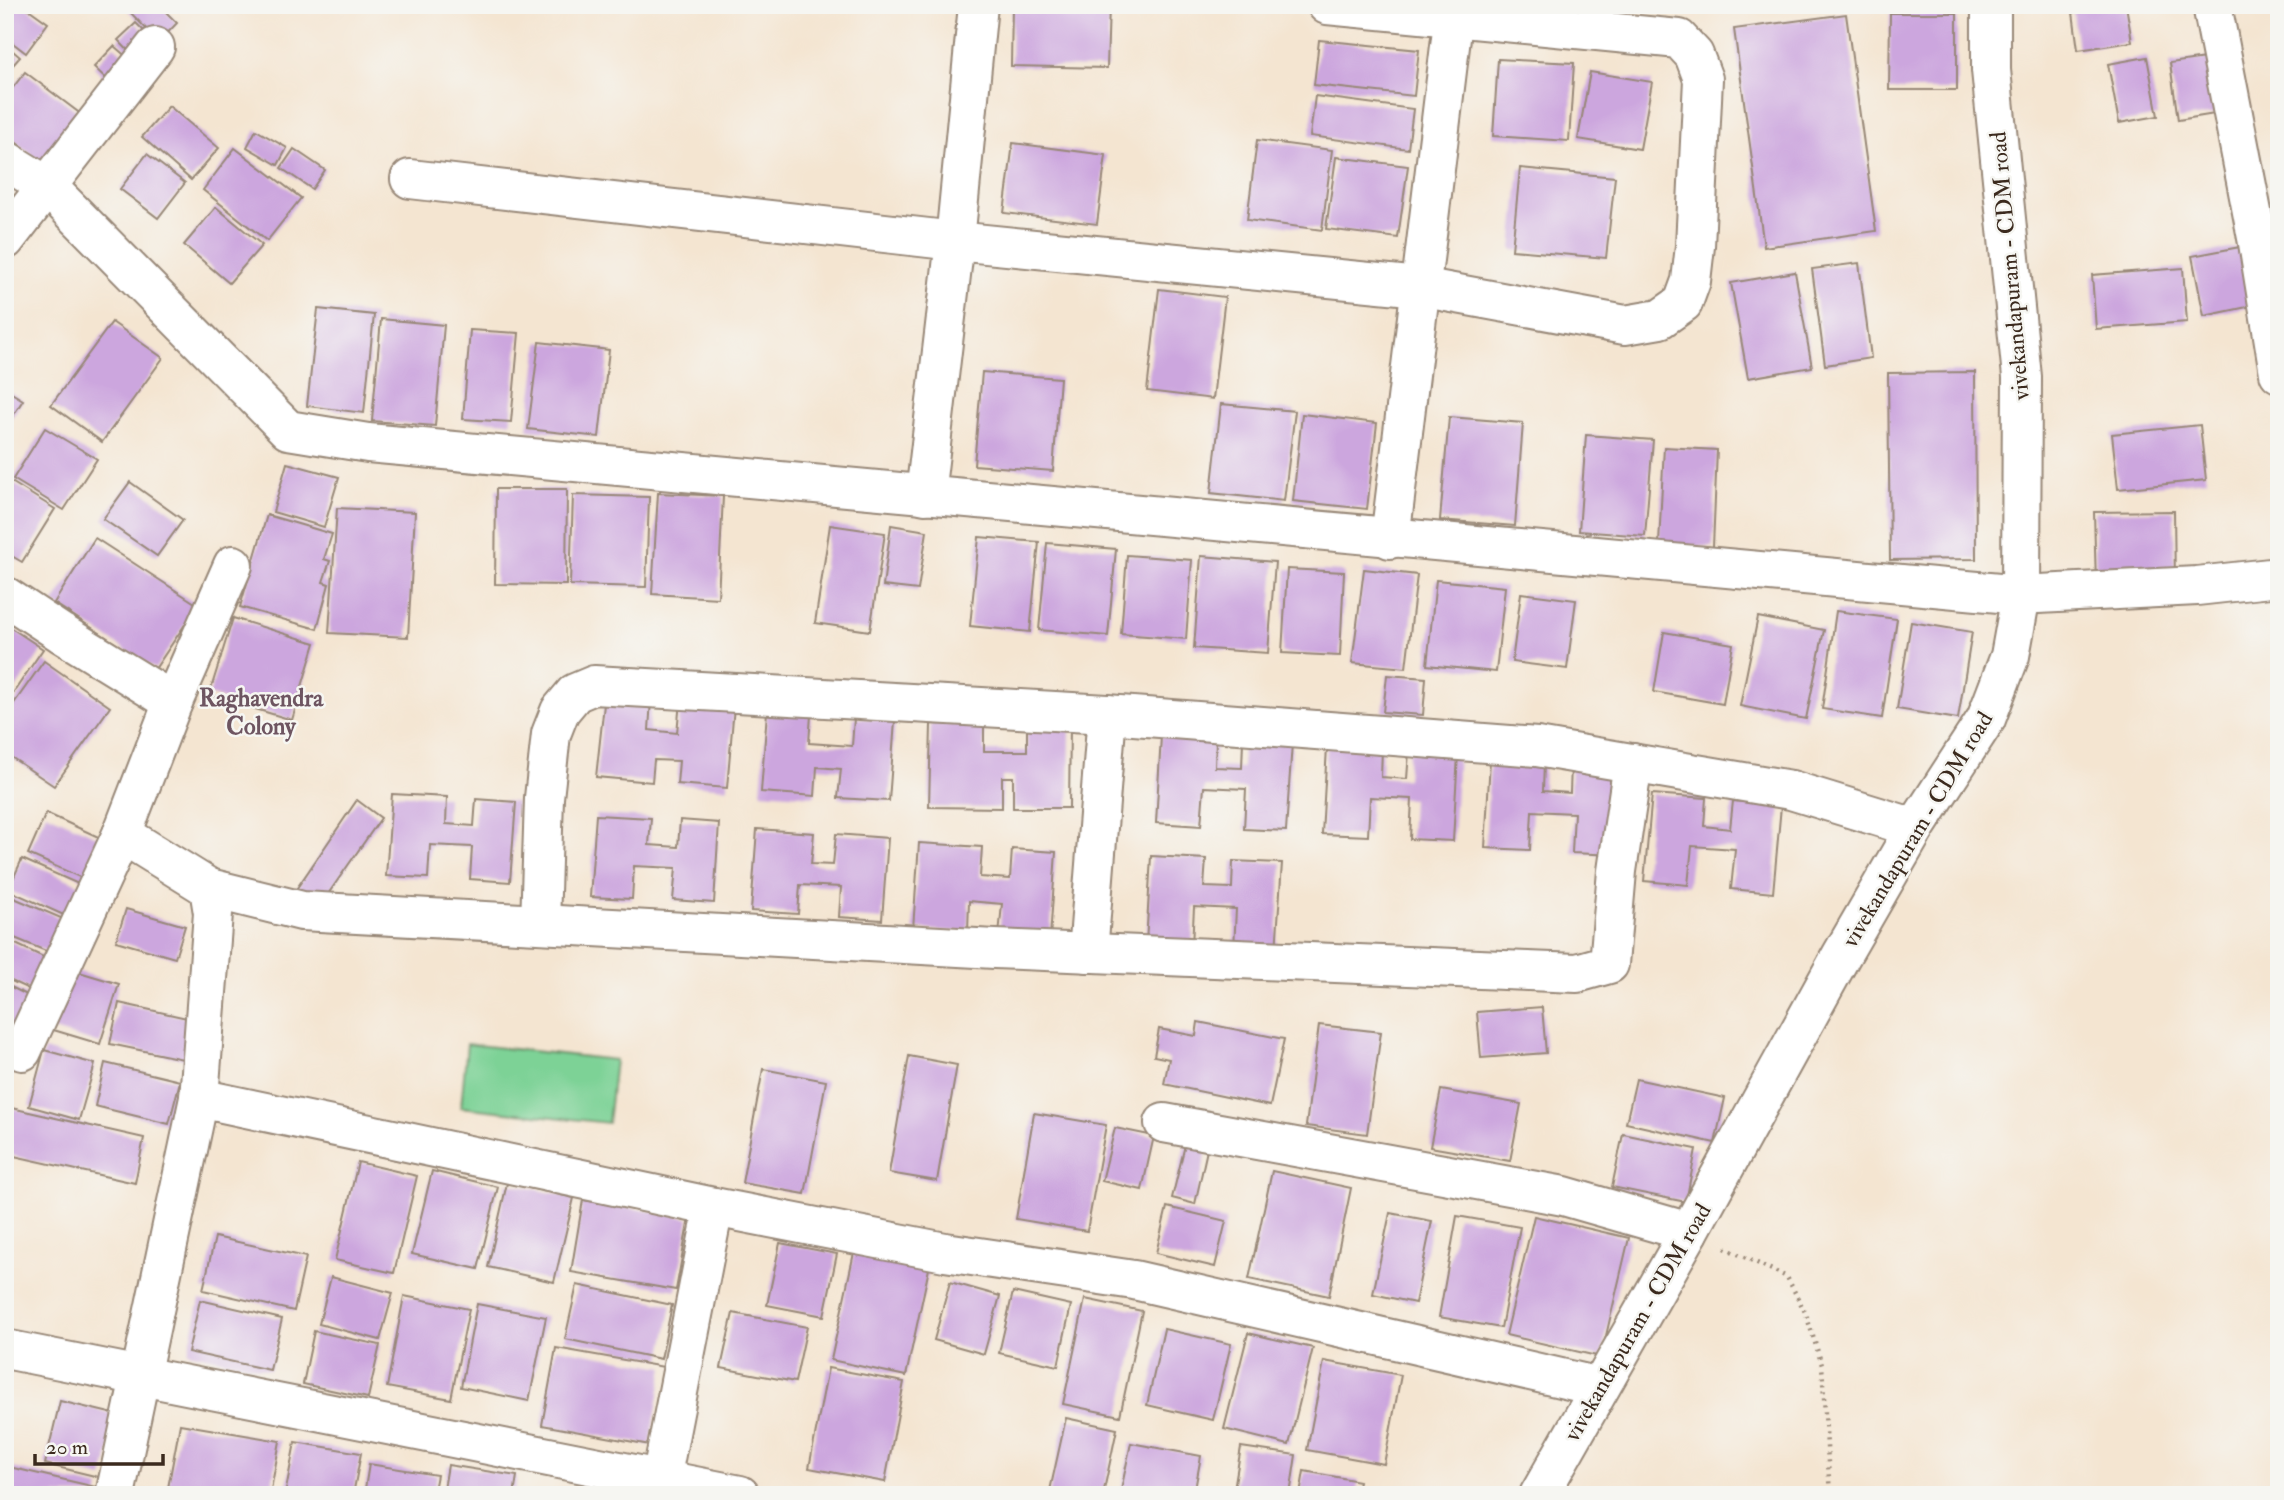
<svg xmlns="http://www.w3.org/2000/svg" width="2284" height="1500" font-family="'IM FELL Double Pica',serif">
<rect width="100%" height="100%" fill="#f6f6f2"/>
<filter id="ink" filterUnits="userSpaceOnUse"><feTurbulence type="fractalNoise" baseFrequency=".0143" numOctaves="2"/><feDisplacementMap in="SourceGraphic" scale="14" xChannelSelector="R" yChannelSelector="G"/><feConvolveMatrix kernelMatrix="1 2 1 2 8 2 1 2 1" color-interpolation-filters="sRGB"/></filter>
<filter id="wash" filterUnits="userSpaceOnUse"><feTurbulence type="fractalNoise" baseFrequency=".00686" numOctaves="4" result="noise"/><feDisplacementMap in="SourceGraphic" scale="28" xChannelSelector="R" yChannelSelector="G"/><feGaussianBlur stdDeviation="1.57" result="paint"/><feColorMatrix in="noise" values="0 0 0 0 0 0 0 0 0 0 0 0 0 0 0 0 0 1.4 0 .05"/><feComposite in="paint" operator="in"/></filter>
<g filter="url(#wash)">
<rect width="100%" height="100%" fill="#f4e5d1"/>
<polygon fill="#7dd296" stroke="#5c7e5a" stroke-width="2" points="467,1044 615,1060 608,1123 461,1107"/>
<g id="blocks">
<g fill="#cca6de">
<polygon points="5,5 23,5 48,23 26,53 5,37"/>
<polygon points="128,5 159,5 177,23 159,42 126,8"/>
<polygon points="1012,5 1109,5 1107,68 1011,66"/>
<polygon points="2072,5 2126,5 2132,42 2078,50"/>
<polygon points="1890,13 1957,13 1957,90 1889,90"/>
<polygon points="1846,14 1876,231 1764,247 1734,29"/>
<polygon points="136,23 157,44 138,61 118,40"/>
<polygon points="1319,40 1419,50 1414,96 1314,85"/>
<polygon points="5,44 20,57 5,74"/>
<polygon points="114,46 136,65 116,88 94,67"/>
<polygon points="2147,57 2158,116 2119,123 2108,64"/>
<polygon points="2212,57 2221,113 2178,120 2170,63"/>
<polygon points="1498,59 1574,63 1569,141 1493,136"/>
<polygon points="25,72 90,121 52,170 5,134 5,98"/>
<polygon points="1590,72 1652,82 1640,149 1578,139"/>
<polygon points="1315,96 1413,109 1408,149 1310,136"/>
<polygon points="169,106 219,148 191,180 142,137"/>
<polygon points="256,130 287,148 278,165 247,147"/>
<polygon points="1257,140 1332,150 1322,230 1247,220"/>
<polygon points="1013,143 1106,155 1097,224 1004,213"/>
<polygon points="235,148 301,198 267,241 203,190"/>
<polygon points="294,149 325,170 312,189 281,168"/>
<polygon points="147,154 185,183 158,218 120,189"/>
<polygon points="1336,157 1408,166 1398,238 1326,229"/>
<polygon points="1520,168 1615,177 1606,258 1512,250"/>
<polygon points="216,207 262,245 229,283 184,245"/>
<polygon points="2240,247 2252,306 2204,316 2192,256"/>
<polygon points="1859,263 1871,358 1825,365 1812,269"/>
<polygon points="2183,268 2187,322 2096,329 2092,275"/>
<polygon points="1795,272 1812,367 1748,378 1731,283"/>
<polygon points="1159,289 1225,297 1213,399 1147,391"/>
<polygon points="318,309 374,315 364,413 307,406"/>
<polygon points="381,319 444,325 435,426 372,421"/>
<polygon points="112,322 163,358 102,442 51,405"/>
<polygon points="470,330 519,333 511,422 463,419"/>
<polygon points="539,342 609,350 599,437 528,429"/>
<polygon points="982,372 1060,378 1053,471 974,465"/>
<polygon points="1975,372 1976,559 1890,560 1888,373"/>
<polygon points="5,389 23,400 5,428"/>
<polygon points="1221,404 1295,411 1284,501 1211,493"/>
<polygon points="1302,414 1377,423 1367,509 1293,501"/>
<polygon points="1449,417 1523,423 1515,526 1440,520"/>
<polygon points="2200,425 2206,480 2118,489 2112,434"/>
<polygon points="45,428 97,459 64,510 13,479"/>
<polygon points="1586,435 1653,440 1645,536 1579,531"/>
<polygon points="1664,447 1717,450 1713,547 1659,544"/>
<polygon points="287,463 339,477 324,527 273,512"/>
<polygon points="5,478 55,509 22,562 5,552"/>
<polygon points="130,482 183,520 157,556 103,519"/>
<polygon points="496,489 567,489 566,585 495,584"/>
<polygon points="658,493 723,496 718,598 652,594"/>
<polygon points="573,495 649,497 646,587 570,585"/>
<polygon points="337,508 415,512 408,637 329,633"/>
<polygon points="2174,511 2175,583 2096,585 2094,512"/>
<polygon points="267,515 332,534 324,559 330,561 323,582 329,584 317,629 240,607"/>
<polygon points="830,525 885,533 870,631 815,623"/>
<polygon points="891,525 927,531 918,590 883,586"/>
<polygon points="979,537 1039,542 1030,632 970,626"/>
<polygon points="95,538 198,605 155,669 54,603"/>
<polygon points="1047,543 1116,549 1108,636 1039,630"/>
<polygon points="1127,555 1192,560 1186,639 1121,634"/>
<polygon points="1201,556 1275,562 1268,653 1194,648"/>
<polygon points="1287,569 1344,572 1340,656 1282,653"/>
<polygon points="1364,569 1417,575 1406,668 1352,663"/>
<polygon points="1436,580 1505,587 1496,672 1427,665"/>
<polygon points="1521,593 1576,600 1567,669 1512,662"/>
<polygon points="1836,611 1897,619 1882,718 1822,709"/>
<polygon points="1758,617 1824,630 1806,719 1740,706"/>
<polygon points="233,618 315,643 292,720 209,695"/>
<polygon points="1911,622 1972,632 1958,719 1897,709"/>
<polygon points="5,624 43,649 5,705"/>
<polygon points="1664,632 1733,644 1723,704 1654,692"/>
<polygon points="44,661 110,707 54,786 5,753 5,716"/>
<polygon points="1387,675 1426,678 1423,715 1383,712"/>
<polygon points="605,695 651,699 649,730 677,733 680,701 734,706 727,788 677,784 679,761 654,760 652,782 596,777"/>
<polygon points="767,712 811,715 809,743 852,746 854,718 895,721 889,801 838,798 841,769 817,767 815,796 761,792"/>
<polygon points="931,724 984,725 984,751 1027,751 1027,725 1070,725 1069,808 1013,808 1013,777 1002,777 1002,808 929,807"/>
<polygon points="1161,736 1216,739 1215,767 1242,768 1243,741 1292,743 1286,831 1244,829 1246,789 1204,787 1201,826 1156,823"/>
<polygon points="1327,747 1382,749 1381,777 1407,779 1409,751 1458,754 1453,841 1410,839 1412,799 1370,797 1368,836 1322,834"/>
<polygon points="1490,760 1544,763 1543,791 1570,793 1571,765 1620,768 1615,855 1572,853 1574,813 1532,811 1530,850 1485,848"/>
<polygon points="392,794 447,797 446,824 474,826 476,799 516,802 510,882 470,879 472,847 430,845 428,878 386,876"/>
<polygon points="1652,794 1706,798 1704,826 1730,829 1733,801 1781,806 1773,893 1731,889 1735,849 1692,846 1688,885 1644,881"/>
<polygon points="357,800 381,818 321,904 297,888"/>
<polygon points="46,813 105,840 86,880 28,854"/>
<polygon points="596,815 651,818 649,845 678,847 680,820 719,823 714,903 673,900 676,868 634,866 632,899 590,897"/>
<polygon points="757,829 814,833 811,864 833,865 836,834 888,838 882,920 839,917 841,887 800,885 798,914 751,911"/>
<polygon points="919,843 982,847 980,877 1010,879 1012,849 1056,852 1050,938 999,935 1002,904 969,901 968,932 913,929"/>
<polygon points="1151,856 1206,859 1204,887 1232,888 1233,861 1282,863 1276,951 1234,949 1236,909 1194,907 1192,946 1146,944"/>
<polygon points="22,859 83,886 68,917 8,890"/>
<polygon points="7,895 68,921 53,954 5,934 5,900"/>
<polygon points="126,909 185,926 175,958 116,941"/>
<polygon points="5,939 52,961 37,993 5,978"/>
<polygon points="66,968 119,984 100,1044 47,1028"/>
<polygon points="5,984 35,999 19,1031 5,1024"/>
<polygon points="119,1003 196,1020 188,1060 110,1044"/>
<polygon points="1542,1007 1546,1053 1481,1058 1477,1012"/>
<polygon points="1198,1022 1284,1039 1270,1106 1164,1084 1169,1059 1154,1056 1159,1029 1196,1036"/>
<polygon points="1319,1025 1381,1032 1367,1134 1306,1126"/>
<polygon points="44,1050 95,1064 79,1120 29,1106"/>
<polygon points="909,1056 957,1065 937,1181 889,1173"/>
<polygon points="105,1063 180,1081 169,1124 95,1106"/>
<polygon points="763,1069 826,1081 805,1194 742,1183"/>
<polygon points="1636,1079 1725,1098 1715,1143 1626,1123"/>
<polygon points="1441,1090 1521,1104 1510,1161 1430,1147"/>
<polygon points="7,1107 144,1138 135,1183 5,1154"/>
<polygon points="1034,1113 1106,1125 1087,1231 1016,1219"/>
<polygon points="1115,1128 1154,1136 1142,1190 1102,1181"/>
<polygon points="1623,1134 1696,1149 1686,1202 1612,1187"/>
<polygon points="1185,1145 1207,1150 1195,1204 1172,1198"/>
<polygon points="358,1162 417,1176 394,1273 335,1260"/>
<polygon points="432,1171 498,1187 478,1269 412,1254"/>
<polygon points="1272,1171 1351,1188 1329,1296 1249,1279"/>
<polygon points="507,1183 574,1198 554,1282 488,1267"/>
<polygon points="583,1200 689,1218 676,1290 571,1272"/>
<polygon points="1167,1207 1226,1221 1215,1267 1156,1253"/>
<polygon points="1390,1213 1432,1221 1415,1303 1373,1294"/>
<polygon points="1457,1216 1520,1227 1501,1328 1439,1317"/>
<polygon points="1534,1216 1629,1238 1601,1357 1506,1335"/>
<polygon points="215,1237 306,1257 294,1311 203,1290"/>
<polygon points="780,1243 837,1254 824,1316 767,1305"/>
<polygon points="855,1248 930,1264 906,1376 831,1360"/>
<polygon points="331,1277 393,1293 380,1340 319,1324"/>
<polygon points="950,1282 1000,1296 984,1354 934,1340"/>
<polygon points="577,1285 672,1305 661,1359 565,1339"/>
<polygon points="1013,1292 1071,1305 1058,1366 999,1353"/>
<polygon points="404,1296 469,1309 451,1399 387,1387"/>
<polygon points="1085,1299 1142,1311 1120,1416 1063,1404"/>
<polygon points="200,1300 282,1319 270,1370 188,1352"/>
<polygon points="477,1304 546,1317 529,1401 461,1387"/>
<polygon points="733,1313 807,1327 795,1382 721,1368"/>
<polygon points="1164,1329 1231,1344 1213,1420 1147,1405"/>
<polygon points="314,1331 380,1345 368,1398 303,1384"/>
<polygon points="1248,1333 1313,1348 1289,1445 1224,1429"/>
<polygon points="556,1348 664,1367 650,1445 542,1425"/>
<polygon points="1324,1361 1401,1375 1384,1464 1307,1450"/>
<polygon points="828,1368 904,1382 885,1482 809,1468"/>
<polygon points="60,1401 118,1415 103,1478 45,1464"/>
<polygon points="1066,1418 1117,1429 1103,1495 1049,1495"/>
<polygon points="180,1424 280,1441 270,1495 205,1495 168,1488"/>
<polygon points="295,1442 361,1453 353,1495 285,1495"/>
<polygon points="1131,1443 1201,1456 1194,1495 1120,1495"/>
<polygon points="1241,1447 1296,1455 1290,1495 1233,1495"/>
<polygon points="369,1464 437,1475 433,1495 364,1495"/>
<polygon points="448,1465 517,1476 514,1495 443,1495"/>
<polygon points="9,1467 100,1488 98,1495 5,1495"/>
<polygon points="1304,1471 1359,1481 1356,1495 1300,1495"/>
</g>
</g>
</g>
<g filter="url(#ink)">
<use href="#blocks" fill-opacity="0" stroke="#988878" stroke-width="2"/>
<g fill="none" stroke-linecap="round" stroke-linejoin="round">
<g stroke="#988878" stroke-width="42">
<g id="minor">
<polyline points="2212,5 2258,243 2279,373"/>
<polyline points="5,160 47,186 288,430 368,443 2021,595 2197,586 2279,577"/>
<polyline points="410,179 955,241 1420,287 1625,325 1660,319 1683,303 1691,281 1695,246 1703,79 1694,55 1679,39 1327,5"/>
<polyline points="5,240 155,47"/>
<polyline points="925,495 955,241 978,5"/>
<polyline points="1390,539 1455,5"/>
<polyline points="5,596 61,633 173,702"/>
<polyline points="209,888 302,911 995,949 1577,973 1609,964 1617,871 1633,763"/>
<polyline points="540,924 544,798 551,734 560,711 575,693 594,685 1107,714 1537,747 1791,790 1915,828"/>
<polyline points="1088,953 1107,714"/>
<polyline points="22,1051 122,834 173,702 233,565"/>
<polyline points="199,1098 714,1207 945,1252 1134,1280 1600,1387"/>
<polyline points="1164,1123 1564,1196 1689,1232"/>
<polyline points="5,1349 740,1495"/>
<polyline points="115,1495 199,1098 213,913 209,888 122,834"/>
<polyline points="658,1495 714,1207"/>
</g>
</g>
<g stroke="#988878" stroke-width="42">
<polyline id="tertiary" points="1539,1495 1689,1232 1841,956 1915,828 1986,719 2010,656 2021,595 2022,377 1991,70 1991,5"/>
</g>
<polyline stroke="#988878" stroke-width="4.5" stroke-dasharray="2 5" stroke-linecap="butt" points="1725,1248 1787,1277 1806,1314 1822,1365 1830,1495"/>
<use href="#minor" stroke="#fff" stroke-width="38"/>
<use href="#tertiary" stroke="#fff" stroke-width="38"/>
</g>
</g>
<g text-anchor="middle" stroke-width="5" stroke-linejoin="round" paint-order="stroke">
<g font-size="23" fill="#3b2a1e" stroke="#f6f6f2">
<text transform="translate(2009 266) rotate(-95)" y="8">vivekandapuram - CDM road</text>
<text transform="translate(1917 829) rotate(-59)" y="8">vivekandapuram - CDM road</text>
<text transform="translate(1637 1322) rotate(-60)" y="8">vivekandapuram - CDM road</text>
</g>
<g font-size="24" font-weight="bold" fill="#6e5561" stroke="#f6f6f2">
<text x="261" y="706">Raghavendra<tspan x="261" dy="28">Colony</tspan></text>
</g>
</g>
<rect width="2284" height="1500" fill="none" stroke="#f6f6f2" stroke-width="28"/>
<path d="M35 1454v10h128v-10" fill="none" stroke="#3b2a1e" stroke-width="3.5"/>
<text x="46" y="1454" font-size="21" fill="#3b2a1e" stroke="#f6f6f2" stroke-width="5" paint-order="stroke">20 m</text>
</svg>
